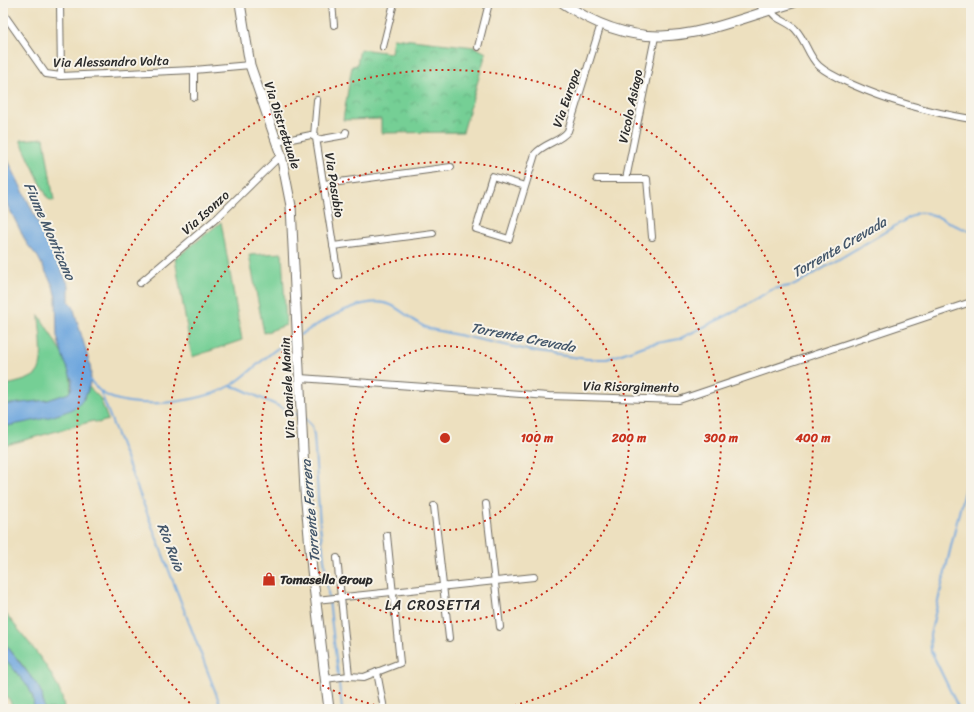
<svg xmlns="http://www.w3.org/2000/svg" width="974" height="712" font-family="Sriracha,sans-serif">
<defs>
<pattern id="park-crowns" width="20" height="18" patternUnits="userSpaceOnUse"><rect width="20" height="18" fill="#75cf95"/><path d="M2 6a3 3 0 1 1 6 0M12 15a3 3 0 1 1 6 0" fill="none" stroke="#60a87a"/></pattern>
</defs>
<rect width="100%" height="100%" fill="#f7f3e8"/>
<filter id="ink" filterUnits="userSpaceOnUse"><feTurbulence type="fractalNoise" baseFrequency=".025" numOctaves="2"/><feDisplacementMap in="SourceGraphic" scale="8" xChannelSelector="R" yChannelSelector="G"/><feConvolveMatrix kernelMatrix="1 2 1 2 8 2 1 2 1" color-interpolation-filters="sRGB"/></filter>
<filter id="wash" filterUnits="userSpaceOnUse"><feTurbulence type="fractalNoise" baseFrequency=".012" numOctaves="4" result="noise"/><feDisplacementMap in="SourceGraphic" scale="16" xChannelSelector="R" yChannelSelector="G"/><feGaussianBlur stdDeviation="0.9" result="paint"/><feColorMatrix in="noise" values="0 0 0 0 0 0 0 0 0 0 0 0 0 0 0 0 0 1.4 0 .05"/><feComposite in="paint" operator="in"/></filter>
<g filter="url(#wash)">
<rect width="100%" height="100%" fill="#ede0bf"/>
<g fill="#75cf95" stroke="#507d60">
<polygon points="44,138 54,201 48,199 20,140"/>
<polygon points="221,222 242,340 192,357 175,259"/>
<polygon points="282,253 286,325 264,333 249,255"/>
<path d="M39 315C49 332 79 374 69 393L48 400 3 405V386C13 383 28 381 36 374 46 365 39 328 39 315Z"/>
<polygon points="89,387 100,398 108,420 98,423 93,421 3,446 3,427 59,414 85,398"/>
<path d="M3 610C21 634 63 679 64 709H44L42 694 24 667 3 641Z"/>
<path d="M3 656C16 671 35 687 34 709H13L10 701 3 690Z"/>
</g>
<polygon fill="url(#park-crowns)" stroke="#507d60" points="393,38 475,47 486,53 463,132 381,133 381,119 343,120 352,66 357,65 360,49 391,53"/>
<g fill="#70a7de" stroke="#4e6984">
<path d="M3 150 69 286V302L73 306C78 326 85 345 90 365 93 378 88 399 76 407 57 418 25 422 3 427V405L48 400 69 393 72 387V380L62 354 57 336 56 298 53 286 38 257 27 244 3 196Z"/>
<polygon points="3,641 38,686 42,694 44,709 34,709 33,697 29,688 3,656"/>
</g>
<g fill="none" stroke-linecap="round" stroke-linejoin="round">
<g stroke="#70a7de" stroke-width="2">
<path d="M300 335C321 322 365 293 391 305 405 312 415 324 430 329L537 352 587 359H607L647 345 679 339 732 313 773 289 795 285 917 213C938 211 952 228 971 231"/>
<path d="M88 378C92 382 96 388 100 391 125 413 204 402 230 386 244 378 256 365 269 355 276 348 286 344 294 338"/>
<polyline points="230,386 239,388 298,415"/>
<polyline points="101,393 222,709"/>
<polyline points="304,418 312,426 314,435 320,525 342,709"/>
<polyline points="959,709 931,651 930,635 971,462"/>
</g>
</g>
</g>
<g filter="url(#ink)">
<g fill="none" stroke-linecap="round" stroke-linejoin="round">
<g stroke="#6f6a5f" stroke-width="8">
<g id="street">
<polyline points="60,3 61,76"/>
<polyline points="332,3 334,25"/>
<polyline points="759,3 764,12"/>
<path d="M771 10C774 20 789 21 796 30 806 41 808 56 819 66 828 74 840 79 851 84 889 101 929 112 971 119"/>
<polyline points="3,13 46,74 61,76 194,70 250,65"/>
<polyline points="383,47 394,3"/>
<polyline points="478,47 489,3"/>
<polyline points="194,70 194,97"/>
<polyline points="314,136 317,100"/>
<polyline points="317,140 345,135 346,132"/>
<polyline points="277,142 311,135 316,138 338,276"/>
<polyline points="597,179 626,179 655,37"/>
<polyline points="626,179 647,179 652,237"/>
<polyline points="324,184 451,167"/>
<path d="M525 186 492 176 476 229 509 239 535 154C544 143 560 142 568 131L601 24"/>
<polyline points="333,246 433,233"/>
<polyline points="140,283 218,217 281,155"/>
<polyline points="300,378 549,396 679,400 971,302"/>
<polyline points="486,504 500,627"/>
<polyline points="434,506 449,638"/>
<polyline points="337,558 349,676 364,677 400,663 387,535"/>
<polyline points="316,600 534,577"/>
<polyline points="377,672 384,709"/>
<polyline points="325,679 349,676"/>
</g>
</g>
<g stroke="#6f6a5f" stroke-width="11">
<g id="secondary">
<polyline points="240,3 250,65 281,155 291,206 305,491 312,570 329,709"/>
<path d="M563 3C649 62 705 29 793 3"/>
</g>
</g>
<use href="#street" stroke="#fff" stroke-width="6"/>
<use href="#secondary" stroke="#fff" stroke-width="9"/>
</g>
</g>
<g fill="none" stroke="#c8321e" stroke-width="2" stroke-dasharray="2 4">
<circle cx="445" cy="438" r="92"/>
<circle cx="445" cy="438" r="184"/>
<path d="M392 709A276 276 0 1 1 498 709"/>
<path d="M194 707A368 368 0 1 1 696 707"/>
</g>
<defs>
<g id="shop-bare" transform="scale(1.08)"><path d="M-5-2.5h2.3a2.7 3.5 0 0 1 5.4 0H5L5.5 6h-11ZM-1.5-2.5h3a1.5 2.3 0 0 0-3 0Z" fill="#c8321e" stroke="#f7f3e8" stroke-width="2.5" paint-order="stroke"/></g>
</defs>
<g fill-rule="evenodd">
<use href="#shop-bare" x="269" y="579"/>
</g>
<g text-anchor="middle" stroke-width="4" stroke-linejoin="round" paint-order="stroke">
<g font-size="13" fill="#2b2b2b" stroke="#f7f3e8">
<text transform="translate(111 61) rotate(-1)" y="5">Via Alessandro Volta</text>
<text transform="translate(566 98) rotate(-71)" y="5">Via Europa</text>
<text transform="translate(630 106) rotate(-78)" y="5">Vicolo Asiago</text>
<text transform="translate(283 125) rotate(72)" y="5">Via Distrettuale</text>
<text transform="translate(335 185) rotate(81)" y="5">Via Pasubio</text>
<text transform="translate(205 212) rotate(-42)" y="5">Via Isonzo</text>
<text transform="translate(631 386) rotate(1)" y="5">Via Risorgimento</text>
<text transform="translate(287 388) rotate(-93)" y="5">Via Daniele Manin</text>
</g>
<g font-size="13" font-weight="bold" fill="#2b2b2b" stroke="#f7f3e8" text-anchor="start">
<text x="280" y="584">Tomasella Group</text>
</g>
<g font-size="14" font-style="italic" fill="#43566a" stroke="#f7f3e8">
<text transform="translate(50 231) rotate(66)" y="5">Fiume Monticano</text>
<text transform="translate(839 247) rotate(-30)" y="5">Torrente Crevada</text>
<text transform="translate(523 337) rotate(11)" y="5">Torrente Crevada</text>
<text transform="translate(310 511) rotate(-95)" y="5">Torrente Ferrera</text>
<text transform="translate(171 547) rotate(69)" y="5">Rio Ruio</text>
</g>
<g font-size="14" letter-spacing="1" fill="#2b2b2b" stroke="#f7f3e8">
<text x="433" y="610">LA CROSETTA</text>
</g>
</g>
<circle cx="445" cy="438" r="6" fill="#c8321e" stroke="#f7f3e8" stroke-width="2"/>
<g font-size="12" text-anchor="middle" font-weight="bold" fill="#c8321e" stroke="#f7f3e8" stroke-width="4" stroke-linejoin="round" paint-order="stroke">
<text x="537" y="442">100 m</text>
<text x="629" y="442">200 m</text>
<text x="721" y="442">300 m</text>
<text x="813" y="442">400 m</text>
</g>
<rect width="974" height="712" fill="none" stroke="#f7f3e8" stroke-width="16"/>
</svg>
